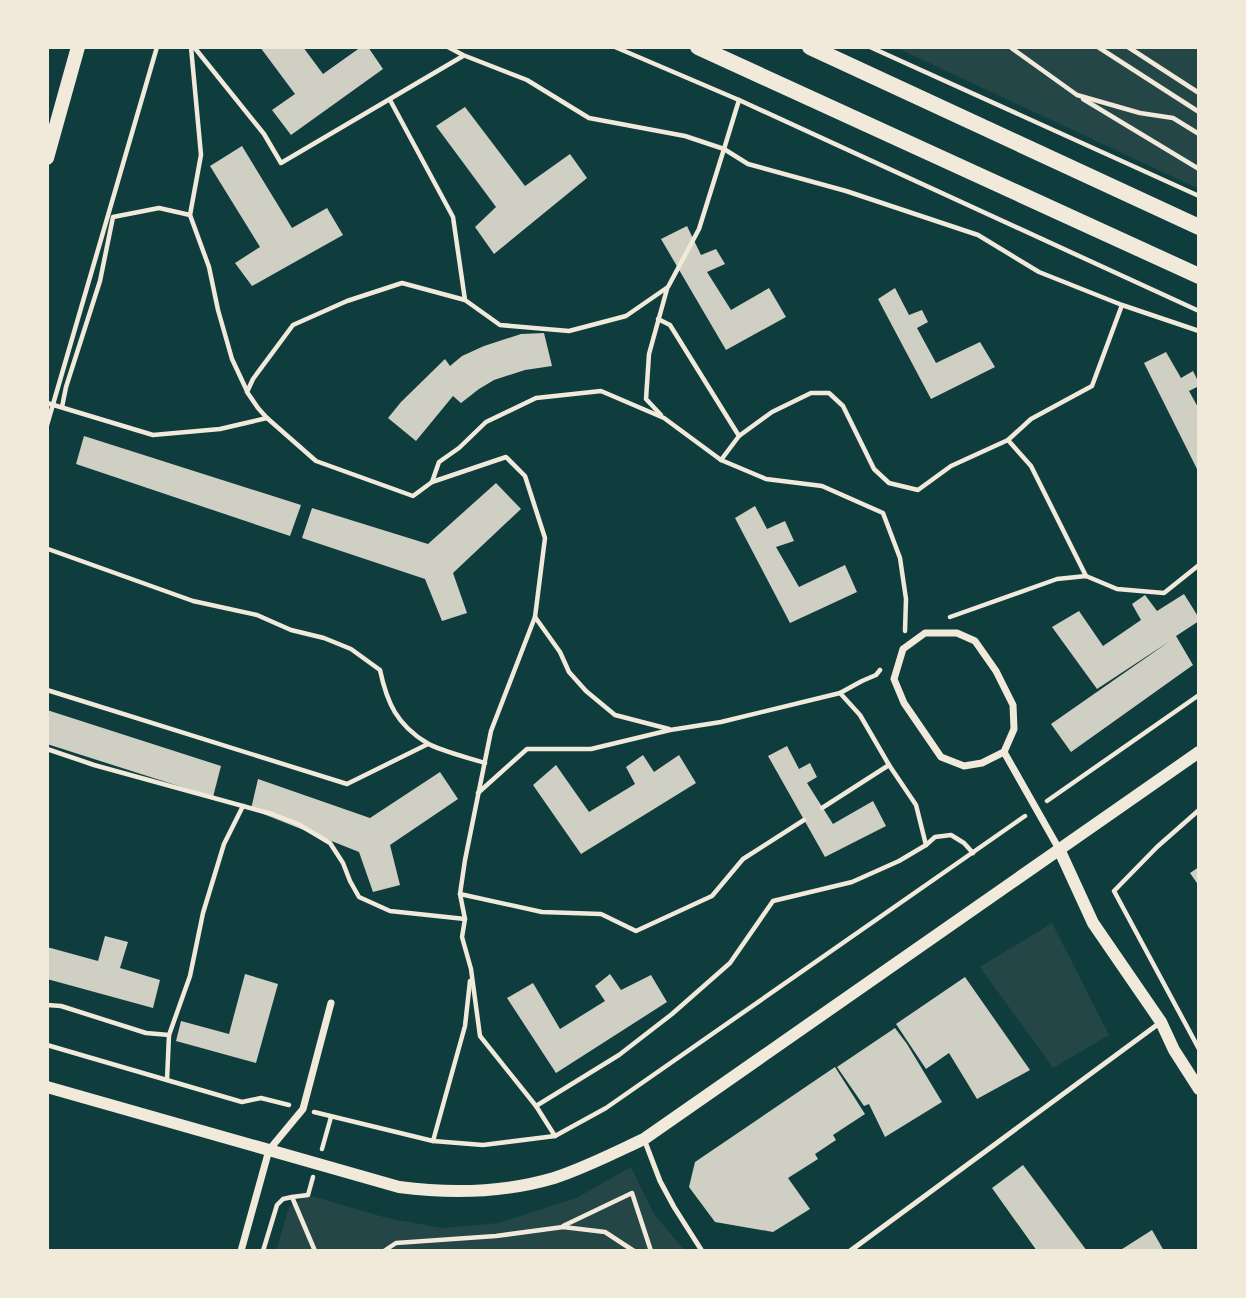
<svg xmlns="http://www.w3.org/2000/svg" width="1246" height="1298" font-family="'DM Sans',sans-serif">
<rect width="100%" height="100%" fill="#0f3d3e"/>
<g fill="#244646">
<polygon points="895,47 1199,47 1199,189"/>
<polygon points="1052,923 1109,1035 1053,1068 980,967"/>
<polygon points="631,1167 654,1214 685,1251 276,1251 289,1207 308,1195 387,1218 442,1228 499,1223 576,1198"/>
</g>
<g fill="#cfcfc3">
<polygon points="260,47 303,47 323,74 361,47 368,47 383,69 291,135 272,110 295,94"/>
<polygon points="465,107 525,186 570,154 587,178 494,254 475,227 496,207 436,126"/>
<polygon points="242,146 292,228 327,208 343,235 252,286 235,263 260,247 210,166"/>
<polygon points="687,226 701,255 716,249 725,264 707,272 731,310 769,288 786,317 726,350 661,239"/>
<polygon points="895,288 909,315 922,310 928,322 917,328 936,363 980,342 995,367 931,399 878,299"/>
<polygon points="544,333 552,366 525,370 494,380 479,389 461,403 453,396 416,441 388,418 401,402 445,359 450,366 462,356 484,346 521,334"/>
<polygon points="1166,352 1181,378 1193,371 1199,383 1199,386 1189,391 1199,409 1199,473 1144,363"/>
<polygon points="84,436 301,505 290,536 76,464"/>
<polygon points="496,483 521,509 453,573 467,613 442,621 425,579 302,538 312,508 428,544"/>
<polygon points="755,506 767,529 785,521 794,541 776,547 799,587 845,565 857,592 790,623 735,518"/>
<polygon points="1184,594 1199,618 1199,621 1176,636 1193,665 1071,752 1051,724 1170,641 1097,689 1052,627 1079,611 1103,646 1141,620 1132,604 1145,595 1157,611"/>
<polygon points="47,710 221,766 213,797 47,744"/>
<polygon points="787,746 799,769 810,763 817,777 807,783 833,824 873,801 886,826 825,857 768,756"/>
<polygon points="643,755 654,772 679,755 696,783 581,854 533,785 556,765 589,812 635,784 626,767"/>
<polygon points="440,772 458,799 390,845 400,885 373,892 359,852 251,809 258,779 370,818"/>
<polygon points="1199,867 1199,886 1190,873"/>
<polygon points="105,936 128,942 120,968 160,980 153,1008 47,979 47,947 98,961"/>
<polygon points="245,974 278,984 256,1063 176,1041 181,1021 229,1034"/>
<polygon points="610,974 621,990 651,975 667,1002 556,1073 507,998 533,983 560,1029 605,1001 595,986"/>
<polygon points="965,977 1030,1070 977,1099 949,1053 926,1069 896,1024"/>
<polygon points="895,1028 907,1044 942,1102 885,1137 869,1104 864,1106 837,1067"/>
<polygon points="835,1067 865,1114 833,1135 836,1140 815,1154 818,1159 788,1178 810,1209 773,1232 715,1222 689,1187 695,1162"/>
<polygon points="1023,1165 1087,1251 1037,1251 992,1188"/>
<polygon points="1152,1230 1164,1251 1119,1251"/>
</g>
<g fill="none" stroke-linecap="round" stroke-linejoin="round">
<g stroke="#f1e9da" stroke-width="4.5">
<polyline points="191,47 201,155 190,215 209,267 218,310 232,359 247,391"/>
<polyline points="194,47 264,134 281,163 463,56"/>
<polyline points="448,47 463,55 527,80 589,118 685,136 724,149 699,229 668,287 626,316 569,331 500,325 465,300 402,283 347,301 293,325 253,379 247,392 258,408 267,418 316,461 413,496 432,482 506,457 525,476 545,538 535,617 491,731 465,860 460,894 465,919 462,937 471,969 480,1036 536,1106 555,1136"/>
<polyline points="615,47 739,100 1199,311"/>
<polyline points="870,47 1199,196"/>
<polyline points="1010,47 1077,95 1140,113 1173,118 1199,134"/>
<polyline points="1098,47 1199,112"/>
<polyline points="1128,47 1199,93"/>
<polyline points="1083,99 1199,169"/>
<polyline points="390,100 453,217 465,300"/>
<polyline points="739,100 724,149 748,164 846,191 978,235 1039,272 1122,305 1199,331"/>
<polyline points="658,319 670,325 739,436"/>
<polyline points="47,403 153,435 220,429 267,418"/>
<polyline points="62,407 66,387 100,281 113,217 159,208 190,215"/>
<polyline points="661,415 646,399 649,354 667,289"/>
<polyline points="47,425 157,47"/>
<polyline points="1008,440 1031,419 1092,386 1122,305"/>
<polyline points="721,460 739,436 772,412 811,393 829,393 843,406 874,469 889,483 918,490 951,466 1008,440 1031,466 1086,576"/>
<polyline points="432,482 439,462 459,448 486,422 536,398 601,391 664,418 721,460 766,479 822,486 883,513 900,558 906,599 905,631"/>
<path d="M47 551 48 549 193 601 257 615 291 630 324 638 351 649 380 670C387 703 397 725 427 743 440 751 470 758 485 763"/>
<polyline points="535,617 560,652 569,672 586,691 615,715 669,729"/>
<polyline points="950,617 1057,579 1086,576 1117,589 1164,593 1199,565"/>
<polyline points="47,690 347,784 428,744"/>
<polyline points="840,693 860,715 889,765 916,805 926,845"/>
<polyline points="47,749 94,765 272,814 298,824 330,843 343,863 350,881 359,897 390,911 465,919"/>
<polyline points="478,793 527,749 591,749 670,730 721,722 840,693 862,681 876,675 880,670"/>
<polyline points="1047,801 1199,695"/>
<polyline points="822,808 889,765"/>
<polyline points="1199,810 1157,847 1114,891 1199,1049"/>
<polyline points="460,894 542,912 601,914 636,931 712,896 743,859 804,820"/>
<polyline points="47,1005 61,1006 146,1033 169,1035 190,976 203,913 224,844 243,806"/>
<polyline points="47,1045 242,1102 261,1098 289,1105"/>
<polyline points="167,1080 169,1035"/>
<polyline points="536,1106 619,1055 672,1014 730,963 773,901 852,882 899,861 926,845 935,837 951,835 964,843 973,853"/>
<polyline points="314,1112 433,1141 483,1145 555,1136 606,1108 1025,816"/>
<polyline points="433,1141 465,1026 470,981"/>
<polyline points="322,1149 331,1117"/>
<polyline points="313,1177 308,1195 292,1197 315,1251"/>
<polyline points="563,1226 632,1193 651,1251"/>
<polyline points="263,1251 277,1205 283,1199 292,1197"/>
<polyline points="384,1251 396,1243 496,1236 563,1227 605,1232 634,1251"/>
</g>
<g stroke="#f1e9da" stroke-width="5">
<polyline points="644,1139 660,1181 674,1207 702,1251"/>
<polyline points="850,1251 1161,1022"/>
</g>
<g stroke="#f1e9da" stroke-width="7">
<polyline points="1004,752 982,763 964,766 941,757 904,703 894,679 903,649 925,633 957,633 975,641 996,671 1013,705 1014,729 1004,752 1059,849"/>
<polyline points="241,1251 269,1150 303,1109 331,1003"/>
</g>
<g stroke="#f1e9da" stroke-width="12">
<polyline points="1059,849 1093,923 1161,1022 1174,1050 1199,1089"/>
<path d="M47 1087 399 1187C452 1194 503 1193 554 1178 585 1168 614 1153 644 1139L1199 752"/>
</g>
<polyline stroke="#f1e9da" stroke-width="14" points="47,158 78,47"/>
<g stroke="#f1e9da" stroke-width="16">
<polyline points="698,47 1199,276"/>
<polyline points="810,47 1199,227"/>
</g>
</g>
<rect width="1246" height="1298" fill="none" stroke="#f1e9da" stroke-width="98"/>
</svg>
